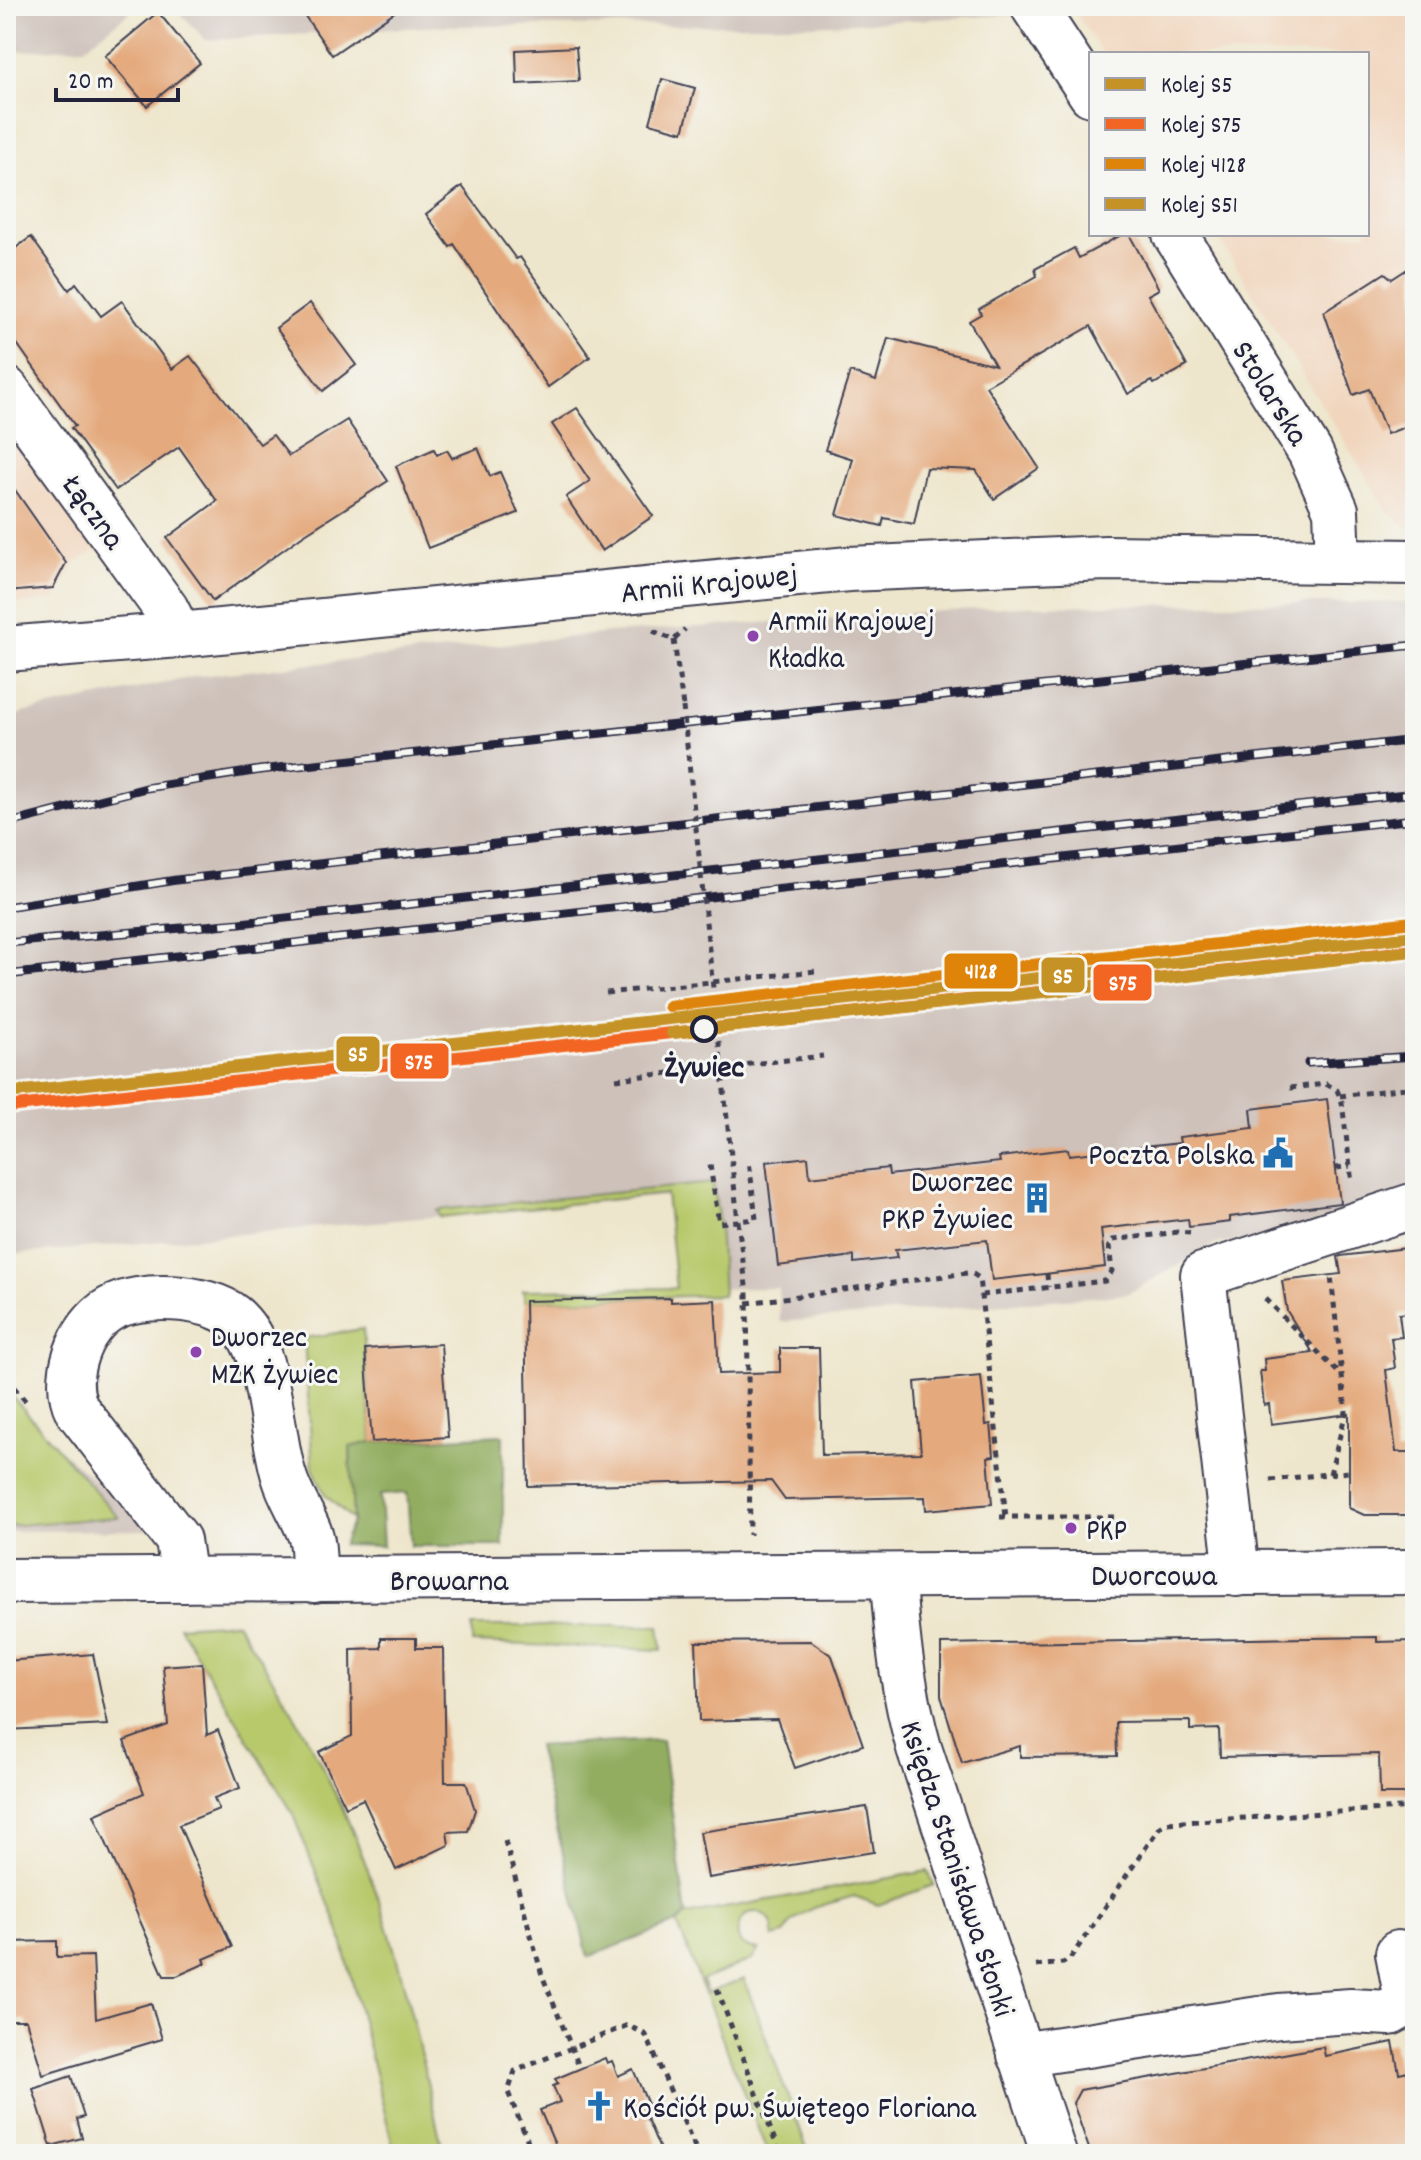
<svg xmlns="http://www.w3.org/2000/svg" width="1421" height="2160" font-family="Dekko,sans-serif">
<rect width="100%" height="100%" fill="#f6f6f2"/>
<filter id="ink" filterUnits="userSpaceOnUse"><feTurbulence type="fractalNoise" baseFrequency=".0125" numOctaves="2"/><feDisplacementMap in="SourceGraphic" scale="16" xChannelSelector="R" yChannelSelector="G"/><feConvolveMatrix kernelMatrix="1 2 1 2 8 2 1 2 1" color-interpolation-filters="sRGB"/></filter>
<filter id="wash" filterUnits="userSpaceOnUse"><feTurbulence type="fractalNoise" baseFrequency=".006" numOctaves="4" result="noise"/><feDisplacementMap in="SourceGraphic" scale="32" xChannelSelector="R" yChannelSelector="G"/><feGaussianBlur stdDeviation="1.8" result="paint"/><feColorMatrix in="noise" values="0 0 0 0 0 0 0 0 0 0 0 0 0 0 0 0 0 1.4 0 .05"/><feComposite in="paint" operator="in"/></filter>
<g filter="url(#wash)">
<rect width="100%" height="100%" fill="#eee6cc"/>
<g fill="#f1d5bd">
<polygon points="1071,6 1415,6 1415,527 1407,527 1388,512 1216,234 1367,234 1367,54 1103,54"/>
<polygon points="6,389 115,539 76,562 55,600 6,605"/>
</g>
<g fill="#cec1ba">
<polygon points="6,6 138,6 85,47 6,52"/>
<polygon points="173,6 1008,6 1014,15 811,25 442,26 206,40"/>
<polygon points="1415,602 1415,1218 1216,1244 1127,1294 780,1322 778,1288 698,1289 689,1194 6,1255 6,724 21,713 198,676 609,633 1019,606"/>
<polygon points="6,1402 151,1530 6,1531"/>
</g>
<g fill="#b8c96c" stroke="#6d7654" stroke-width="2">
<polygon points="713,1183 719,1223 723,1295 525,1301 523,1290 676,1288 666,1194 440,1217 437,1210"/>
<polygon points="363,1329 372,1442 350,1447 353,1520 325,1495 313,1468 304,1338"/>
<polygon points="6,1389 118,1517 6,1526"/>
<path d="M236 1622C298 1713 353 1816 386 1922 410 1998 425 2077 444 2154H395L340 1932 291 1810 179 1626Z"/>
<polygon points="472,1626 659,1626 662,1650 472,1643"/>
<path d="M928 1871 934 1885 878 1905 854 1896 813 1908 792 1921 784 1934 773 1937C773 1930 774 1924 768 1918 744 1894 718 1949 759 1949L752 1960 702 1980 707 1993 744 1979 809 2154H768L677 1923 686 1915Z"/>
</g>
<g fill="#92ad60" stroke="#5a684e" stroke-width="2">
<polygon points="503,1435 503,1546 411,1546 407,1493 380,1495 383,1546 343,1545 353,1519 350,1447 372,1442"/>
<polygon points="662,1740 686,1915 677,1923 588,1957 537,1746"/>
</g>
<g id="blocks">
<g fill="#e4a97b">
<polygon points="298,6 403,6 332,55"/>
<polygon points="158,12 200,63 147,106 105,56"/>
<polygon points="576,47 579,81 517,84 516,50"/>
<polygon points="662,79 695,88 683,132 650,123"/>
<polygon points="462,186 516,259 520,257 590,357 548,387 454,244 450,247 426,214"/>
<polygon points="1123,234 1129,234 1159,289 1148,295 1187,366 1154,384 1152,381 1128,394 1091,326 986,386 1039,468 994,499 976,470 926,468 914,524 884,518 882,526 837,515 853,459 825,450 850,372 876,381 888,338 995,365 969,321 981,314 979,309 1037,276 1035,269 1074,248 1079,258"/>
<polygon points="31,237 69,290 76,283 101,316 122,301 172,369 190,356 260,444 273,435 289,456 347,420 388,481 302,536 213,601 167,538 217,501 179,447 116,490 71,428 75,426 6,328 6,255"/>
<polygon points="1415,264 1415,423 1387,434 1369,389 1353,395 1324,312 1385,273 1392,279"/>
<polygon points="310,303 356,365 323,391 276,328"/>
<polygon points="577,408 653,516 602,551 566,497 590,481 552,424"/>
<polygon points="478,448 490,476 500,472 518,513 428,548 396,466 434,449 437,455 447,450 452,458"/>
<polygon points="6,477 66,563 53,588 6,592"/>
<polygon points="1327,1099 1340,1203 1230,1217 1230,1222 1189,1227 1188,1219 1101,1229 1105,1267 992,1280 987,1240 895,1250 897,1258 854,1263 854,1256 778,1266 766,1162 808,1157 810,1177 888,1168 889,1175 1000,1162 999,1157 1068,1149 1069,1155 1180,1143 1179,1137 1253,1128 1251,1109"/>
<polygon points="1415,1247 1415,1312 1399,1314 1402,1337 1391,1338 1395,1368 1386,1370 1396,1452 1415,1452 1415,1515 1364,1515 1349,1508 1349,1414 1271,1424 1269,1404 1264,1405 1260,1371 1265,1371 1264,1359 1313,1353 1287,1311 1282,1281 1341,1274 1338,1257 1341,1256"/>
<polygon points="671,1298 671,1302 715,1300 719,1374 780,1372 780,1348 819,1348 822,1455 921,1453 915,1382 981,1376 986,1425 991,1424 994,1456 988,1457 992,1504 926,1510 925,1497 785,1500 771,1481 528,1486 525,1301"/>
<polygon points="441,1344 448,1437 372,1442 365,1349"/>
<polygon points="1377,1637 1377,1642 1415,1641 1415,1794 1380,1794 1379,1754 1220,1757 1219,1729 1190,1730 1190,1721 1116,1722 1117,1756 1020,1757 1020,1746 962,1763 941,1696 941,1644"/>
<polygon points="381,1638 416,1638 416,1648 443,1648 445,1782 466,1782 475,1810 468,1831 447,1832 449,1845 396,1870 363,1799 346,1807 319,1752 352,1736 351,1649 381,1648"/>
<polygon points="811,1641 832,1656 863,1745 795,1768 777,1719 699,1721 696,1642"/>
<polygon points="93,1654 108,1725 6,1730 6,1661"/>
<polygon points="202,1663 207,1735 218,1730 240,1788 214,1798 219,1809 179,1825 232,1947 204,1959 206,1963 177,1976 164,1976 94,1815 144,1793 124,1741 168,1725 163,1666"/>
<polygon points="867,1807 874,1852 708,1878 700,1832"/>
<polygon points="57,1941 57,1957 93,1956 96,2019 151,2003 162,2039 43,2075 26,2020 6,2020 6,1942"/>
<polygon points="1393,2042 1399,2073 1408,2071 1415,2111 1415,2154 1091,2154 1073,2103 1080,2090 1323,2047 1325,2056"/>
<polygon points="605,2058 607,2063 612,2061 618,2076 633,2069 653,2116 647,2119 662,2154 559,2154 540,2110 560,2102 553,2086 558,2084 555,2079"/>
<polygon points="71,2076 84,2117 77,2119 82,2138 51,2146 33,2089"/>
</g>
</g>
</g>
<g filter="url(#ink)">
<use href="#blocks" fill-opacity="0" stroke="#413f51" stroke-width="2"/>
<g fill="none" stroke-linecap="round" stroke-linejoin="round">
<g stroke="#413f51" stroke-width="48">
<g id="minor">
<polyline points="1033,6 1091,94"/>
<polyline points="1175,234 1310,452 1336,510 1338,561"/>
<polyline points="6,389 166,609 179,635"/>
<polyline points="6,649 179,635 849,569 1106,558 1415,562"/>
<polyline points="1237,1574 1203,1275 1415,1205"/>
<path d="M893 1577C896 1636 903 1691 919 1748L1054 2154"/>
<path d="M184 1580 178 1540 77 1410C61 1378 79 1327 110 1309 139 1292 207 1295 233 1316 273 1349 269 1429 284 1476 290 1497 304 1516 311 1537 315 1550 313 1566 314 1580"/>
<polyline points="6,1581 1415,1572"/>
<polyline points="1020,2055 1279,2016 1351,2011 1390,2013 1399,2008 1406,1995 1398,1953"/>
</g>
</g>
<g stroke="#413f51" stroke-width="5" stroke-dasharray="6 6" stroke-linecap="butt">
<polyline points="653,631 674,640 685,629"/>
<polyline points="674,640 683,707"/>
<polyline points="606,993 816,971"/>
<polyline points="616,1079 823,1056"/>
<polyline points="1290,1088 1326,1084 1337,1090 1342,1102 1352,1183"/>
<polyline points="1340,1096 1415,1087"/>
<polyline points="710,1165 719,1223 756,1219 749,1161"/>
<polyline points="1336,1168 1350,1166"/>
<polyline points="738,1221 747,1294 750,1535"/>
<polyline points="1047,1274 1048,1287"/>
<polyline points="982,1295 1105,1281 1112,1271 1109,1246 1113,1240 1178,1232 1190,1233"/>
<polyline points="1265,1299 1342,1376"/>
<polyline points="747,1303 967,1273 973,1274 979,1278 1006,1517"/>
<polyline points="6,1378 29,1405"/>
<polyline points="1330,1474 1346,1412 1331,1276"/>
<polyline points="1270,1480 1348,1472"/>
<polyline points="1000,1517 1120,1517"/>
<polyline points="505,1841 542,1975 580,2069"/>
<polyline points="1036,1966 1063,1963 1070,1959 1159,1828 1167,1823 1415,1807"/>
<polyline points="717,1989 780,2154"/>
<polyline points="533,2154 508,2092 515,2071 628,2025 646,2035 698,2154"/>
</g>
<use href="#minor" stroke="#fff" stroke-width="44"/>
<g stroke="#22223b" stroke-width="9">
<g id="rail">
<polyline points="6,824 146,788 260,770 1415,645"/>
<polyline points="6,907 176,880 1415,740"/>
<polyline points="6,943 240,923 1415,793"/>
<polyline points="6,975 1415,819"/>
<polyline points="1308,1063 1415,1056"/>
</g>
</g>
<use href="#rail" stroke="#f6f6f2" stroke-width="6" stroke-dasharray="18" stroke-linecap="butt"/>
<polyline stroke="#413f51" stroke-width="5" stroke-dasharray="6 6" stroke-linecap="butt" points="683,707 738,1221"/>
<g stroke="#f6f6f2" stroke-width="18">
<polyline id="rail-1" points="6,1093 1415,936"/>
</g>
<g stroke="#f6f6f2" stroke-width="18">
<polyline id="rail-2" points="8,1107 1415,950"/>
</g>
<g stroke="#f6f6f2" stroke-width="18">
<polyline id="rail-3" points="669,1006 1413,922"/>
</g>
<g stroke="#f6f6f2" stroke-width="18">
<polyline id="rail-4" points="672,1033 1413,951"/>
</g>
<use href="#rail-1" stroke="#c59226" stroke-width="12"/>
<use href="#rail-2" stroke="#f26522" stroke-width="12"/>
<use href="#rail-3" stroke="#de8409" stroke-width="12"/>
<use href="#rail-4" stroke="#c59226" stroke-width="12"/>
</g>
</g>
<defs>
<g id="civic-bare" transform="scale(2.4)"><path d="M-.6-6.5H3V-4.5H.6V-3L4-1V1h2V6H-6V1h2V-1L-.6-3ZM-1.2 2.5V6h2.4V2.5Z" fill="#1f6fb2" stroke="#f6f6f2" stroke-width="2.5" paint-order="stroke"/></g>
<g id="building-bare" transform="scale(2.4)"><path d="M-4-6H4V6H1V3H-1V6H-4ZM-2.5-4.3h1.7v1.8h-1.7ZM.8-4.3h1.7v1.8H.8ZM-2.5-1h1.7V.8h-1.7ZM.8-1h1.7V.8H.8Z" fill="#1f6fb2" stroke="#f6f6f2" stroke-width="2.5" paint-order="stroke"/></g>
<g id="church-bare" transform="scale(2.4)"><path d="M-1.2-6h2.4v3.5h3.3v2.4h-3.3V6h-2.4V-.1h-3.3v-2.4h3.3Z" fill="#1f6fb2" stroke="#f6f6f2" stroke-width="2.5" paint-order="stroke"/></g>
</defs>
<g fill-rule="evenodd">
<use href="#civic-bare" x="1278" y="1153"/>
<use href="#building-bare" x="1037" y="1198"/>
<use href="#church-bare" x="599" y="2106"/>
</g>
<g fill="#8e44ad" stroke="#f6f6f2" stroke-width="3">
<circle cx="753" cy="636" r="7"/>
<circle cx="196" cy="1352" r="7"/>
<circle cx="1071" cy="1528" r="7"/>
</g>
<circle fill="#f6f6f2" stroke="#22223b" stroke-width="4" cx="704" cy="1029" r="12"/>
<g text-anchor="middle" stroke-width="6" stroke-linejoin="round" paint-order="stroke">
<g font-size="30" fill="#22223b" stroke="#f6f6f2" text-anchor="start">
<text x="768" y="630">Armii Krajowej<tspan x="768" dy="37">Kładka</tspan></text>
<text x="211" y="1346">Dworzec<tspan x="211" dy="37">MZK Żywiec</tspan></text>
<text x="1086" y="1539">PKP</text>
</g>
<g font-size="32" fill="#22223b" stroke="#f6f6f2">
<text transform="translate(1272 392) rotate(58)" y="11">Stolarska</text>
<text transform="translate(95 511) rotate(54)" y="11">Łączna</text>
<text transform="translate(709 582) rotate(-6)" y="11">Armii Krajowej</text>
<text x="1154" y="1585">Dworcowa</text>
<text x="449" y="1590">Browarna</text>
<text transform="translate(959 1868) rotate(72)" y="11">Księdza Stanisława Słonki</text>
</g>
<g font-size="32" font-weight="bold" fill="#22223b" stroke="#f6f6f2">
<text x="704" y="1076">Żywiec</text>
</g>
<g font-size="32" fill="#22223b" stroke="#f6f6f2" text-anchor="end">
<text x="1254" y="1164">Poczta Polska</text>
<text x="1013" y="1191">Dworzec<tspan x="1013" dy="37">PKP Żywiec</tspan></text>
<text x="623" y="2117" text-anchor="start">Kościół pw. Świętego Floriana</text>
</g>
</g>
<g stroke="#f6f6f2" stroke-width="3">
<rect x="943" y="952" width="76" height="38" rx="8" fill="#de8409"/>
<rect x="1040" y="956" width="46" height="38" rx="8" fill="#c59226"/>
<rect x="1092" y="963" width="61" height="39" rx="8" fill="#f26522"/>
<rect x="335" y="1035" width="46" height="38" rx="8" fill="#c59226"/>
<rect x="389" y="1042" width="61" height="38" rx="8" fill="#f26522"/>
</g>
<g font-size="22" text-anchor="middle" font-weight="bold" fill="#fff">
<text x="981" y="978">4128</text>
<text x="1063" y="983">S5</text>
<text x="1123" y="990">S75</text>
<text x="358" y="1061">S5</text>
<text x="419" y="1069">S75</text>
</g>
<rect width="1421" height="2160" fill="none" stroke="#f6f6f2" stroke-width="32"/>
<rect x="1089" y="52" width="280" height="184" fill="#f6f6f2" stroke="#a1a1a9" stroke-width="2"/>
<rect x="1105" y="78" width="40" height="12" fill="#c59226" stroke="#a1a1a9" stroke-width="2"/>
<text x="1161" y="92" font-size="24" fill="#22223b">Kolej S5</text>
<rect x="1105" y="118" width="40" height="12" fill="#f26522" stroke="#a1a1a9" stroke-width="2"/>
<text x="1161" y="132" font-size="24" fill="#22223b">Kolej S75</text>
<rect x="1105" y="158" width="40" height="12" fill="#de8409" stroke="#a1a1a9" stroke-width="2"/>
<text x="1161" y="172" font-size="24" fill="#22223b">Kolej 4128</text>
<rect x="1105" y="198" width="40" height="12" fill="#c59226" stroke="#a1a1a9" stroke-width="2"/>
<text x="1161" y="212" font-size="24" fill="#22223b">Kolej S51</text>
<path d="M56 88v12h122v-12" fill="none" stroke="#22223b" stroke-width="4"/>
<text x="68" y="88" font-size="24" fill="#22223b" stroke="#f6f6f2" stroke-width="6" paint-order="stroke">20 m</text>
</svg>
